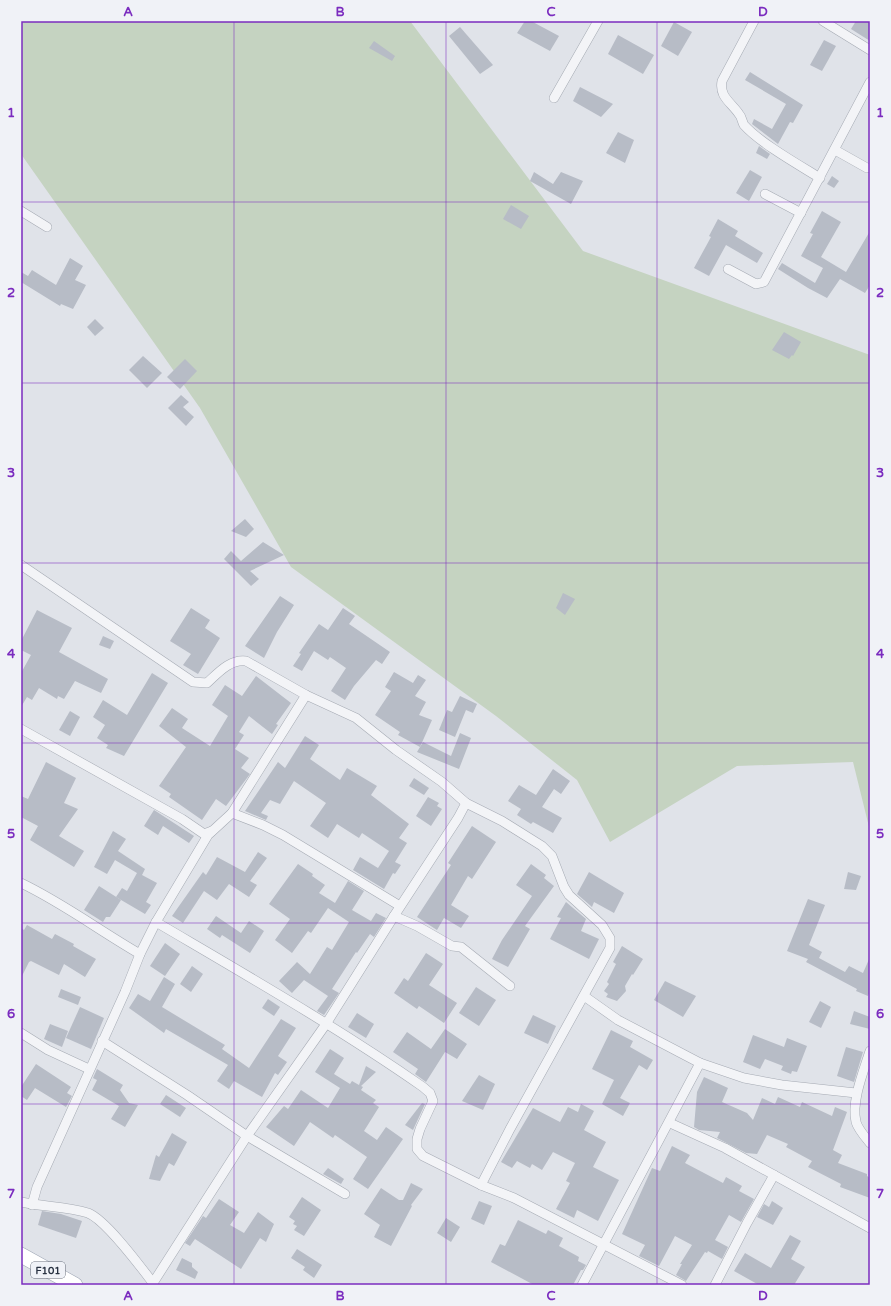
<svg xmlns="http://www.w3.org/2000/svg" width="891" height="1306" font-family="'Varela Round',sans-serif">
<rect width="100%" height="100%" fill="#e0e3e9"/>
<polygon fill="#c5d3c1" points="21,21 410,21 583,251 870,355 870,831 853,762 737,766 610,842 577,780 496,716 291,567 200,408 21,154"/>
<g fill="#b7bcc6">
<polygon points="525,21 531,21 559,36 550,51 517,33"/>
<polygon points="856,21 870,21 870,41 851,29"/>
<polygon points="674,22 692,32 678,56 661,46"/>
<polygon points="460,27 493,65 480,74 449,36"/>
<polygon points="618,35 654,55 643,74 608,54"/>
<polygon points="824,40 836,46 822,71 810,65"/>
<polygon points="374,41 395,56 392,61 369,48"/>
<polygon points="750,72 803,105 793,123 790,122 778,144 752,124 754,119 772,129 786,104 745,80"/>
<polygon points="580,87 613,104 601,117 573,101"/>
<polygon points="618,132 634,140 625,163 606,153"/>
<polygon points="759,146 770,154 767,159 756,153"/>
<polygon points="750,170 762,177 749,201 736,193"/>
<polygon points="534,172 553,184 561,172 583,181 571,204 530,181"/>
<polygon points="832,176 839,181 834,188 827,184"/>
<polygon points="511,205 529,216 521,229 503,219"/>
<polygon points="822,211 841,222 821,257 846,272 870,231 870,285 865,293 840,279 827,298 808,288 778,269 782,263 815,283 823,268 801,256 813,234 810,233"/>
<polygon points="718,219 738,231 735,236 763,253 757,263 726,245 709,276 694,268 711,237 709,236"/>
<polygon points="70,258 83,266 75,280 86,285 73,309 61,304 60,306 21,282 21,272 28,276 32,270 56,285"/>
<polygon points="95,319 104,328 95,336 87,327"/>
<polygon points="784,332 801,342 793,356 792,355 789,359 772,350"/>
<polygon points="143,356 162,373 147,388 129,370"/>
<polygon points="185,359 197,371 180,389 167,377"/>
<polygon points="181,395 189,402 183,407 194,417 186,426 168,408"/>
<polygon points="245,519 254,529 246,537 231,531"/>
<polygon points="263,542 284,555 250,571 259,579 251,586 224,559 231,551 241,561"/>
<polygon points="563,593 575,599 565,615 556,608"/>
<polygon points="280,596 294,605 277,632 264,658 245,646"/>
<polygon points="191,608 210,620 205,628 220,638 198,674 183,665 191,654 170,641"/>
<polygon points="343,608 355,616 349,624 390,652 382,664 376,660 354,686 345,700 331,691 346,668 330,657 328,660 314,651 302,671 293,666 301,654 299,653 319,624 328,630"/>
<polygon points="37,610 72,628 59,652 108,679 101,693 75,681 64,699 58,696 57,699 39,688 32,700 27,697 21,707 21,673 31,655 21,650 21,641"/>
<polygon points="103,636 114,641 110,649 99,645"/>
<polygon points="394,672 413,683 418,675 426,680 415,696 426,702 419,715 432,720 420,747 398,735 400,732 375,715 391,691 385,687"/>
<polygon points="152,673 168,683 124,756 106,748 108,745 97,738 105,725 93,717 103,700 127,715"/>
<polygon points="256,676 291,703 276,724 278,725 272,734 249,716 239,732 244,735 235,749 249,758 241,768 250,774 226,806 216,799 202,820 169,797 171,794 159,786 186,747 159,726 172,708 188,719 182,728 210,746 228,716 212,705 225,685 242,696"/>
<polygon points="460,696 477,704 473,713 466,710 455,737 439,730 447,710 452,712"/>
<polygon points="70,711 80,717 70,736 59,730"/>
<polygon points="460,733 471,738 459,769 417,752 423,742 451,756"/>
<polygon points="305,736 319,745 310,759 340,780 347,768 377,786 371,795 409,824 399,838 407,843 395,862 401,865 395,874 393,873 384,889 353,870 360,857 378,868 389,851 362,833 359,838 337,824 328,838 310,826 326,803 294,781 280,804 270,800 261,813 268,816 266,820 245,811 278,762 285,768"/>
<polygon points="46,762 76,778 64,803 78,809 59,836 84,851 74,867 30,840 38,826 21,817 21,796 28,799"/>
<polygon points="553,769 570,781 561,794 554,789 542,807 562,818 553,833 533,822 531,824 517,815 521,809 508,801 519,785 536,795"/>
<polygon points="414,778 429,788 424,795 409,786"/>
<polygon points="428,797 439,803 437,806 442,809 431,826 416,816"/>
<polygon points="154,810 194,836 189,843 163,826 158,835 144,826"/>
<polygon points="472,826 496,842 472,879 468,876 451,905 469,916 461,928 444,918 437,930 417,917 451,865 448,863"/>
<polygon points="113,831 126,839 118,851 145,869 142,875 157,883 146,902 151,905 145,914 116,897 122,888 127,891 137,873 115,860 107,874 94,867"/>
<polygon points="258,852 267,858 250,881 257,885 249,897 229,884 217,900 204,891 183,923 172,916 203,872 206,875 217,857 245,872"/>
<polygon points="298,864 313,874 312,876 325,885 319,893 335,903 348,881 364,891 352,910 371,921 376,913 386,918 374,937 370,934 357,953 356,952 332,989 339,993 324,1015 317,1011 328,996 304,980 292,993 279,981 297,962 310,974 327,947 332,950 349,922 328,908 311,933 308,931 292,953 275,940 290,919 269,904"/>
<polygon points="531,864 546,875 544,878 554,886 525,926 530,929 508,967 492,959 502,940 532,896 516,885"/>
<polygon points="589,872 624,893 614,913 594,902 592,907 577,894"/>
<polygon points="848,872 861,876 856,890 844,889"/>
<polygon points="99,886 121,900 110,917 106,917 103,922 84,910"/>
<polygon points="808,899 825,905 809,945 822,952 819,958 845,972 849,966 863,973 870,957 870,991 868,996 856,991 857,989 806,962 808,959 787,951"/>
<polygon points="566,902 586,919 581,931 599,939 589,959 550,939 561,918 557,917"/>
<polygon points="216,916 241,933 249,921 264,931 250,953 222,935 220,938 207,929"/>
<polygon points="27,925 52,939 55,934 74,944 73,946 96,959 85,977 64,964 59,975 31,961 29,962 21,978 21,928 24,930"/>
<polygon points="165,943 180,954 165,976 150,966"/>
<polygon points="622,946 643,959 633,975 632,974 625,986 626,991 617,1001 606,997 608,994 604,991 609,984 607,982 616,964 613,962"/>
<polygon points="426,953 443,964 429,985 457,1003 444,1023 419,1006 417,1009 394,993 404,978 408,981"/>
<polygon points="192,966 203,974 191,992 180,984"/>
<polygon points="164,977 175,984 162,1007 225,1045 222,1049 249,1068 281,1019 296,1028 278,1056 287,1062 278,1075 275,1073 262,1097 234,1081 229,1089 217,1081 228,1065 166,1029 164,1033 129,1008 138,994 150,1001"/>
<polygon points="665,981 696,996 683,1017 654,1000"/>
<polygon points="476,987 496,1000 479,1026 459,1013"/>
<polygon points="61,989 81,997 78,1005 58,997"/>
<polygon points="268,999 280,1007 274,1016 262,1008"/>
<polygon points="820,1001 831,1007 821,1028 809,1022"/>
<polygon points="80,1007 104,1018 91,1049 66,1038"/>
<polygon points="854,1011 870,1017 870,1029 850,1024"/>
<polygon points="357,1013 374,1024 366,1038 348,1027"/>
<polygon points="533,1015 556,1026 548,1044 524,1033"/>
<polygon points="50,1024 68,1031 62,1047 44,1039"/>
<polygon points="445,1029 467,1044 457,1059 445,1052 426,1082 415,1074 418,1069 393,1052 407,1032 431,1049"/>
<polygon points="611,1030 633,1041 630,1047 653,1060 647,1070 639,1065 620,1098 630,1103 623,1116 602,1104 614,1080 592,1069"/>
<polygon points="753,1035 784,1047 787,1038 807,1046 797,1072 792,1071 791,1074 781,1070 783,1066 765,1059 760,1069 743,1062"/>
<polygon points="846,1047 863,1052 854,1082 837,1076"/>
<polygon points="330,1049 344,1058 334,1074 350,1084 352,1081 359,1085 366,1066 376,1072 361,1086 363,1087 361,1090 376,1100 373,1103 379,1107 364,1131 377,1140 386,1127 403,1139 368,1189 353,1179 367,1157 335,1135 333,1138 310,1122 294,1146 266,1127 284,1106 288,1109 301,1090 328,1108 340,1088 315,1072"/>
<polygon points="36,1064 71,1087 67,1093 72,1096 66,1107 35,1088 27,1100 21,1096 21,1087"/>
<polygon points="97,1069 123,1085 120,1090 129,1103 138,1105 125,1127 111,1119 119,1106 92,1090 97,1080 93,1078"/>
<polygon points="479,1075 495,1084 483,1110 462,1101"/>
<polygon points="704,1077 728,1088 722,1102 747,1113 753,1120 762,1098 775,1104 778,1097 800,1107 802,1102 832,1116 835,1107 847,1112 833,1150 842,1155 838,1163 867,1174 867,1176 870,1178 870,1198 840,1187 841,1184 808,1167 812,1161 786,1147 788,1144 767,1135 757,1154 746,1153 717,1138 720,1132 699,1130 694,1127 697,1092"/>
<polygon points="166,1095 186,1108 180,1117 160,1104"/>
<polygon points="422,1103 425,1104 413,1130 405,1125"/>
<polygon points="581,1104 594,1111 584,1130 606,1142 593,1167 619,1180 598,1221 577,1210 574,1218 556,1209 570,1183 566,1181 575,1163 553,1152 542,1170 532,1164 530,1168 517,1161 512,1168 501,1162 533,1108 560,1122 568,1107 578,1112"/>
<polygon points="172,1133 187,1142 174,1166 169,1163 160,1181 149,1179 156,1155 159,1157"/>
<polygon points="672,1146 690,1155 685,1163 723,1183 726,1177 742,1186 739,1191 754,1199 741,1222 729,1215 715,1240 728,1247 722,1259 708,1251 707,1253 705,1252 686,1281 676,1275 682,1264 680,1264 692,1245 675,1236 659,1266 639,1256 645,1245 622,1234 652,1168 660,1171"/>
<polygon points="328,1168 344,1179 341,1184 323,1174"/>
<polygon points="411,1183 423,1189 411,1205 412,1206 391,1246 374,1237 380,1225 364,1214 381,1188 399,1200 403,1200"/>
<polygon points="302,1197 321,1210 304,1236 294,1230 297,1226 293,1224 295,1221 289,1217"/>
<polygon points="219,1199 239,1212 230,1225 244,1233 258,1212 274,1224 266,1242 260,1238 241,1269 195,1239 190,1246 185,1243 203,1216 206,1218"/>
<polygon points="479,1201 492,1206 484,1225 471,1219"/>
<polygon points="772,1201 783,1208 773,1225 757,1217 764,1204 769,1207"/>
<polygon points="42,1211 61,1214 82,1221 76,1238 38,1225"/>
<polygon points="446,1218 460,1227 451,1242 437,1233"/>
<polygon points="518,1220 546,1234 548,1230 563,1238 559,1246 579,1257 578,1261 586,1265 583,1270 581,1270 573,1285 534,1285 491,1262 500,1244 505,1246"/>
<polygon points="790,1235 801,1241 791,1259 805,1267 794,1285 759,1285 734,1271 745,1253 771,1268"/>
<polygon points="297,1249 322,1265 314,1278 303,1270 305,1267 291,1258"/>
<polygon points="182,1258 192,1263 192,1267 198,1272 195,1279 176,1270"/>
</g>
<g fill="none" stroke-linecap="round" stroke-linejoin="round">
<g stroke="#a5aab3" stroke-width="10">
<g id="street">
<path d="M754 21 722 81C719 97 731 102 739 114 742 117 742 122 744 125 760 143 799 165 820 178"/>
<polyline points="823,21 870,50"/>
<polyline points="554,98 598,21"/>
<polyline points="835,150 867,168"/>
<polyline points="765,194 801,213"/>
<polyline points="21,211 47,227"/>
<polyline points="728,269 756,284 764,282 870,82"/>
<path d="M21 565 193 682 207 683C218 673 230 659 246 661L306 695 356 718 396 750 442 782 466 803 502 821 542 846 552 856 564 887 569 895 602 925 610 938V948L510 1129 481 1185"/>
<polyline points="21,729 182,819 204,834 212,831"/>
<polyline points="232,813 263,825 283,835 400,906"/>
<path d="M21 883C63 903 100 931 140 954"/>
<polyline points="394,916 417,926 452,946 461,947 510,986"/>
<path d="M156 922C246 975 337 1027 423 1087L430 1093 433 1101 420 1129 417 1139V1149L423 1156 481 1185 514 1198 682 1285"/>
<polyline points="584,996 618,1020 700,1063 744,1078 782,1085 856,1093"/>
<polyline points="21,1033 48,1050 89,1069"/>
<polyline points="102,1041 187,1095 247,1136 345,1194"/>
<path d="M870 1051C864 1070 851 1101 856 1122 858 1129 865 1137 870 1143"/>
<polyline points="670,1123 725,1148 870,1228"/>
<path d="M21 1202C43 1207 66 1206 88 1213 106 1220 140 1266 153 1283V1285"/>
<polyline points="32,1205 37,1187 125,992 140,954 156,922 208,835 232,813 306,695"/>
<polyline points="153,1283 247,1136 326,1024 394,916 458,818 466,803"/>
<polyline points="582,1285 700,1063"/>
<polyline points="715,1285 747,1223 774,1175"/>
</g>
</g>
<g stroke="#9fa7b5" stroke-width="16">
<polyline id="primary" points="21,1255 75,1285"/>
</g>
<use href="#street" stroke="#f3f4f7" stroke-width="9"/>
<use href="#primary" stroke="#fff" stroke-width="15"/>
</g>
<path fill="none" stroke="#7b2cbf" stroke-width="1" stroke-opacity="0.55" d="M234 21V1285M446 21V1285M657 21V1285M21 202H870M21 383H870M21 563H870M21 743H870M21 923H870M21 1104H870"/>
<g text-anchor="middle" stroke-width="3" stroke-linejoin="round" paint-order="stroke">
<rect fill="#f0f2f7" stroke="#646b78" stroke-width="1" x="31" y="1262" width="34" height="16" rx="3"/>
<g font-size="10" font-weight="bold" fill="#283141">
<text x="48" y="1274">F101</text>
</g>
</g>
<rect width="891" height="1306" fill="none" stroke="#f0f2f7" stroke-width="44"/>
<rect x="22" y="22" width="847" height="1262" fill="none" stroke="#7b2cbf" stroke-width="1.5"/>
<g font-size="13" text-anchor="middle" font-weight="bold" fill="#7b2cbf">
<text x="128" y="16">A</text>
<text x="340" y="16">B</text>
<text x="551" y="16">C</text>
<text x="763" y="16">D</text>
<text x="11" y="117">1</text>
<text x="880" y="117">1</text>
<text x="11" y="297">2</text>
<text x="880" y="297">2</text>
<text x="11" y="477">3</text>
<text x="880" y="477">3</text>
<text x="11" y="658">4</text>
<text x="880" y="658">4</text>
<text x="11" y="838">5</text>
<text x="880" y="838">5</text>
<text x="11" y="1018">6</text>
<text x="880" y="1018">6</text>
<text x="11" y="1198">7</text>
<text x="880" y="1198">7</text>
<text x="128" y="1300">A</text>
<text x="340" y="1300">B</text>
<text x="551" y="1300">C</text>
<text x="763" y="1300">D</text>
</g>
</svg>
